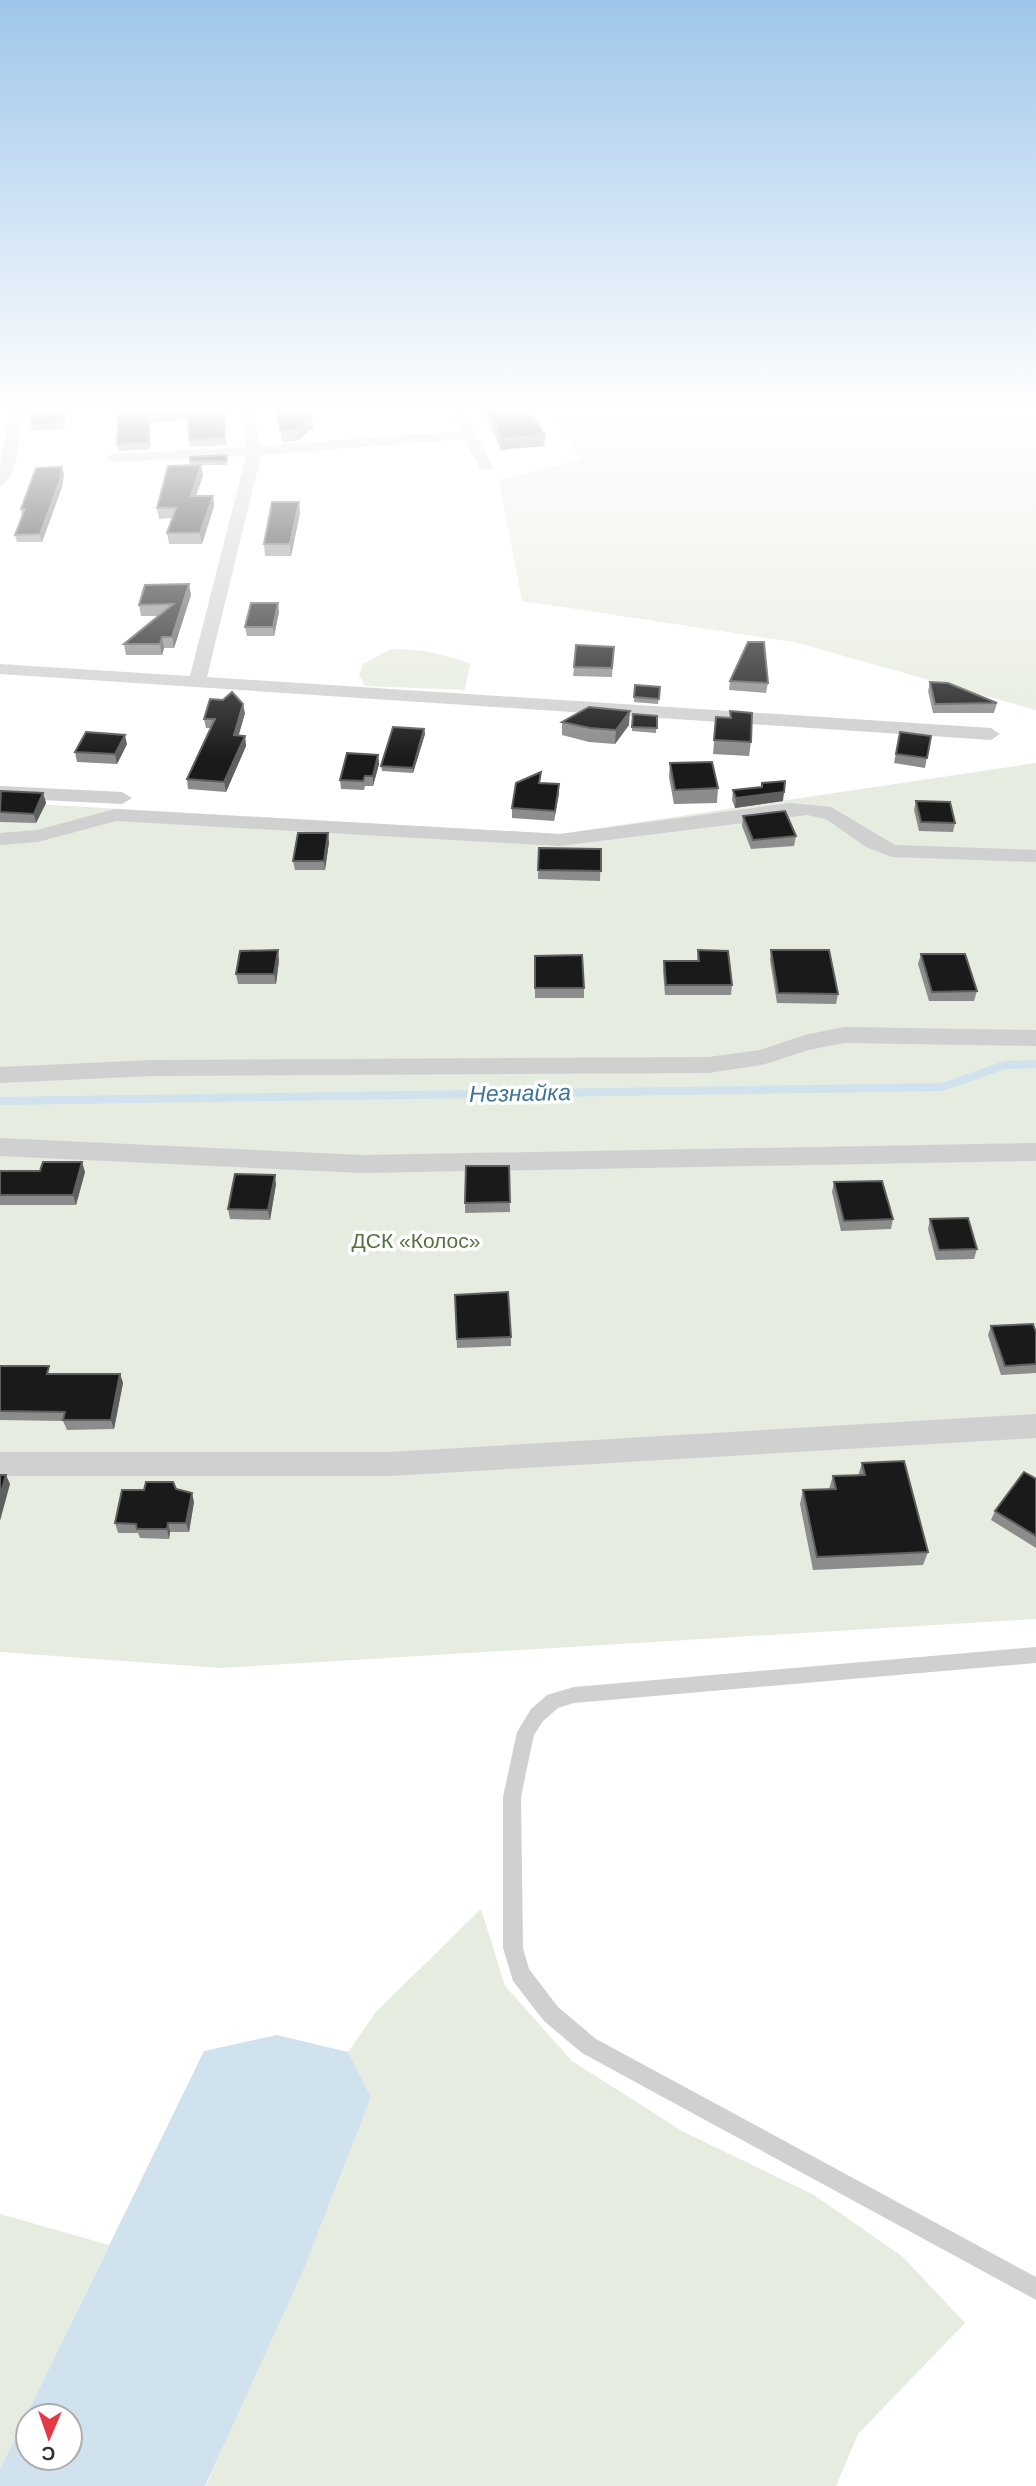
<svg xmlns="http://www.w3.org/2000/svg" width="1036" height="2486" font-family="Helvetica,sans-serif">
<rect width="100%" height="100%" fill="#fff"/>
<g fill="#e6ecdf">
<polygon points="550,410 1036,410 1036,710 794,642 522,601 499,480 581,459"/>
<path d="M391 649C420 649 443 653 470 664L465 690 365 686 359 675 363 664Z"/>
<polygon points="1036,763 1036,1619 221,1668 0,1652 0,802 560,834"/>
<polygon points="481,1909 505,1986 572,2061 682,2131 814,2195 903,2257 965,2323 858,2434 836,2486 206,2486 371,2097 348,2052 376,2012"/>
<polygon points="0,2214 109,2245 0,2469"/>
</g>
<path fill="#cfe2ee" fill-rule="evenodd" d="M277 2035 348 2052 371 2097 302 2273 205 2486H0V2469L204 2051ZM28 2416H70V2458H28Z"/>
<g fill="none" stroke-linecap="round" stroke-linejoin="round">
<polyline stroke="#cfe2ee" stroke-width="8" points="0,1101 942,1087 1005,1065 1036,1064"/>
<polygon fill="#d0d0d0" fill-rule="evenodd" points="1036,1647 1036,1663 574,1703 558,1708 543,1721 534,1735 529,1758 521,1797 523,1948 529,1969 558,2007 596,2039 1036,2277 1036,2300 582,2053 544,2021 513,1981 503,1948 503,1797 517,1732 531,1709 547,1695 574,1687"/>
<g fill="#d0d0d0" fill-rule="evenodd">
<path d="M10 410H24C21 428 18 481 0 486V464Z"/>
<polygon points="240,410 254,410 260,446 460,431 449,410 463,410 493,467 491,470 481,470 464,439 261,455 207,677 991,728 1000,734 991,740 0,674 0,664 190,676 246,456 112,462 105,458 112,454 246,447"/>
<polygon points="0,786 122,792 132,798 122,804 0,798"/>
<polygon points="790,803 831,807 895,845 1036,850 1036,862 892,857 866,847 826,819 807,815 560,846 116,821 38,842 0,845 0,833 37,830 115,809 560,834"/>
<polygon points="844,1027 1036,1030 1036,1046 844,1043 809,1050 762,1065 708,1073 152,1076 0,1083 0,1067 152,1060 708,1057 760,1050 805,1035"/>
<polygon points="0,1138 362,1155 1036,1143 1036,1161 362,1173 0,1156"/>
<polygon points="1036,1414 1036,1438 390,1476 0,1476 0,1452 390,1452"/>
</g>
</g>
<g fill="#8c8c8c">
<polygon points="32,410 66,410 64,429 32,431 31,424"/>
<polygon points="119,410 224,410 226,445 190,447 188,420 150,423 150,449 119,451 117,444"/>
<polygon points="277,410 310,410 313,428 297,441 282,442"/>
<polygon points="483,410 521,410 524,415 545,435 544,446 501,450"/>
<polygon points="226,455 227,465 201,465 203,475 196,496 213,496 214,506 202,544 169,544 167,533 172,518 159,519 157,508 190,465 190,457"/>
<polygon points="64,474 62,487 42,542 17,542 15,535 22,517 21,509"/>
<polygon points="300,513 291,556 265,556 264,544"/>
<polygon points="191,595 174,648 164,648 162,655 126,655 124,644 160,616 141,616 139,605"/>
<polygon points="279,612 274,636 247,636 245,627"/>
<polygon points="614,647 612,677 573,676 574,667"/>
<polygon points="730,681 768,683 766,693 729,690"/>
<polygon points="930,682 997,703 994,713 933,713 928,691"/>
<polygon points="635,685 660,687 658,704 634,702"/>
<polygon points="730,711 751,742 749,756 713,754 716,717 730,718"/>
<polygon points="245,713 238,736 245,736 246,746 226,792 188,789 187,779 211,728 206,728 204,719"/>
<polygon points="633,714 657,716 656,733 632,731"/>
<polygon points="562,722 629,725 615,744 589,742 562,735"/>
<polygon points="424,729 425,734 413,773 382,771 381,766"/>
<polygon points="900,732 931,736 925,768 894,763"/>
<polygon points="127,744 117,764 77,762 75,752"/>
<polygon points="378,755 379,764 373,786 365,786 364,790 341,789 340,780"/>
<polygon points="670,763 718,788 717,803 674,804 669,777"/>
<polygon points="540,783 559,793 554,821 512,818 512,808"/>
<polygon points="733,790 783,801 735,808 732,800"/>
<polygon points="0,793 43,793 46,803 36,823 0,822"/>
<polygon points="916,801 955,823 953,832 919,831 914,810"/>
<polygon points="743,816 796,836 794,846 751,849 742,826"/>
<polygon points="329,842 325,870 295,870 293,861"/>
<polygon points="539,848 601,849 600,881 538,879"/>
<polygon points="698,950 732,985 731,995 665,995 663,971 664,961 697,961"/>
<polygon points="771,950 838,994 836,1004 777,1003 770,960"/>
<polygon points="921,954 977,991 974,1001 929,1001 918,964"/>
<polygon points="535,956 584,988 584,998 535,998"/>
<polygon points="279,960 276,984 238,984 236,974"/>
<polygon points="509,1166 510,1212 465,1213 465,1203"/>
<polygon points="0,1171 85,1172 76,1205 0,1205"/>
<polygon points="834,1182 893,1219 891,1229 841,1231 832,1192"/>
<polygon points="276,1184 270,1220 230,1219 228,1209"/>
<polygon points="930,1219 977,1249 974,1259 936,1260 928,1229"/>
<polygon points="455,1295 511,1337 511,1346 457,1348"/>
<polygon points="991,1326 1036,1332 1036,1373 1001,1375 988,1335"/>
<polygon points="0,1366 52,1374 120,1374 123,1383 114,1429 67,1430 63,1421 0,1420"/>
<polygon points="862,1463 928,1552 923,1565 813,1570 800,1504 803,1490 829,1489 833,1476 858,1476"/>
<polygon points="1036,1479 1036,1548 991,1520 995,1511"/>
<polygon points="176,1489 194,1502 189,1532 170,1532 169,1539 140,1538 138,1533 118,1533 115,1523 144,1490"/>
</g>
<g fill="#5f5f5f">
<polygon points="64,410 66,410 64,429 63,422"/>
<polygon points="149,416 150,423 150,449 148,442"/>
<polygon points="312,417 313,428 297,441 296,429"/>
<polygon points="545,435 544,446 501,450 501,439"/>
<polygon points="201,465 203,475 192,507 191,496"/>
<polygon points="62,467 64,474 62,487 42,542 40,534"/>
<polygon points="213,496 214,506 202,544 200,533"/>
<polygon points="299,502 300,513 291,556 290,544"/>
<polygon points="189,584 191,595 174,648 172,637"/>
<polygon points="278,603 279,612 274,636 273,627"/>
<polygon points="162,637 164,648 162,655 160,644"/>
<polygon points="243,704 245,713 236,745 234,735"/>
<polygon points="630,711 629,725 615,744 616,730"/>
<polygon points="424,729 425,734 413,773 413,768"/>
<polygon points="125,735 127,744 117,764 115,754"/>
<polygon points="245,736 246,746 226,792 224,782"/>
<polygon points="378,755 379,764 373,786 373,776"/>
<polygon points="559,784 559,793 554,821 555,811"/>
<polygon points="784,792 783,801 735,808 736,798"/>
<polygon points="43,793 46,803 36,823 34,814"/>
<polygon points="328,833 329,842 325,870 324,861"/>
<polygon points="278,950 279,960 276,984 274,974"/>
<polygon points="82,1162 85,1172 76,1205 73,1195"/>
<polygon points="275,1175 276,1184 270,1220 268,1210"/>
<polygon points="120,1374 123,1383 114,1429 111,1420"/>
<polygon points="6,1475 10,1484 0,1521 0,1496"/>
<polygon points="192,1493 194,1502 189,1532 186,1523"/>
<polygon points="168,1523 170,1532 169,1539 167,1529"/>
</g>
<g fill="#1a1a1a" stroke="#5f5f5f" stroke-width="2">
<polygon points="32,410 64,410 63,422 31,424"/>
<polygon points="119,410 224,410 225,438 189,440 188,413 149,416 148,442 117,444"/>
<polygon points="277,410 310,410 312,417 296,429 280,431"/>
<polygon points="488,410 521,410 524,415 533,416 545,435 501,439"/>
<polygon points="226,455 227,461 190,461 190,457"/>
<polygon points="201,465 191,496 213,496 200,533 167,533 176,508 157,508 168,466"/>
<polygon points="62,467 60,480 40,534 15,535 25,509 21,509 36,468"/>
<polygon points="272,502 299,502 290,544 264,544"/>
<polygon points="189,584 172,637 162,637 160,644 124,644 173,604 139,605 145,585"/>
<polygon points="251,603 278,603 273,627 245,627"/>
<polygon points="748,642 764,642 768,683 730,681"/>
<polygon points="576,645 614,647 612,668 574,667"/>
<polygon points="930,682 948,683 997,703 935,704"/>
<polygon points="635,685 660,687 659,699 634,697"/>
<polygon points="232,692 243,704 234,735 245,736 224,782 187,779 215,719 204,719 210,699 223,700"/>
<polygon points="589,707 630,711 616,730 590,728 562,722"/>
<polygon points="730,711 752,713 751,742 714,740 716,717 731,718"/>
<polygon points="633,714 657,716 657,728 632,727"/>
<polygon points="393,727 424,729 413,768 381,766"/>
<polygon points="86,732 125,735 115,754 75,752"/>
<polygon points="900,732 931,736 927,758 896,754"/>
<polygon points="347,753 378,755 373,776 365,776 363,781 340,780"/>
<polygon points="712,762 718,788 675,790 670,763"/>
<polygon points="541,772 539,783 559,784 555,811 512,808 516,783"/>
<polygon points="785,781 784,792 736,798 733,790 762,787 762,783"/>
<polygon points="1,791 43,793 34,814 0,812"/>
<polygon points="916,801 950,802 955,823 921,822"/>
<polygon points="785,811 796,836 753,840 743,816"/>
<polygon points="298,833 328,833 324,861 293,861"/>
<polygon points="539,848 601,849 601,871 538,870"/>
<polygon points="278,950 274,974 236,974 240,951"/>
<polygon points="698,950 728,951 732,985 666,985 664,961 699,961"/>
<polygon points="771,950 829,950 838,994 778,993"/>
<polygon points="921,954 965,954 977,991 932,992"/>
<polygon points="582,955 584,988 535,988 535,956"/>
<polygon points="43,1162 82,1162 73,1195 0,1195 0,1171 40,1171"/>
<polygon points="466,1166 509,1166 510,1202 465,1203"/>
<polygon points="235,1174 275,1175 268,1210 228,1209"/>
<polygon points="882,1181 893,1219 844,1221 834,1182"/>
<polygon points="968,1218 977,1249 939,1250 930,1219"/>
<polygon points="508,1292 511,1337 457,1339 455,1295"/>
<polygon points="1033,1324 1036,1332 1036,1364 1005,1366 991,1326"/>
<polygon points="0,1366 49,1366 47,1374 120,1374 111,1420 63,1420 65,1412 0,1411"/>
<polygon points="904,1461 928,1552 817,1557 803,1490 836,1489 833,1476 865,1475 862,1463"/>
<polygon points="1024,1472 1036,1479 1036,1536 995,1511"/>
<polygon points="0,1475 6,1475 0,1496"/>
<polygon points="146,1482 173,1482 176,1489 192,1493 186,1523 168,1523 167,1529 137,1529 136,1524 115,1523 122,1490 144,1490"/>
</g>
<linearGradient id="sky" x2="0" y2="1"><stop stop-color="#9ec6ea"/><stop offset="0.54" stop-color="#fff"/><stop offset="1" stop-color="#fff" stop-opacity="0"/></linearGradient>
<rect width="1036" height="758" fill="url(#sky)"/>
<g text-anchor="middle" stroke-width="7" stroke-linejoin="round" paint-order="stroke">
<g font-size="21" fill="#56703f" stroke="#fff">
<text x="416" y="1248">ДСК «Колос»</text>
</g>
<g font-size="23" font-style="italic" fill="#3f7597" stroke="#fff">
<text transform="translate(520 1093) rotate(-1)" y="8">Незнайка</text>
</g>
</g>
<g transform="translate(49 2437) rotate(182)"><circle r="33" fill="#ffffff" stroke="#adadad" stroke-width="2"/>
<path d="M0-5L12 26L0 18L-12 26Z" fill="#e63946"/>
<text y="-10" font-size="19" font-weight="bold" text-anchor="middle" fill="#333333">С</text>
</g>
</svg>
